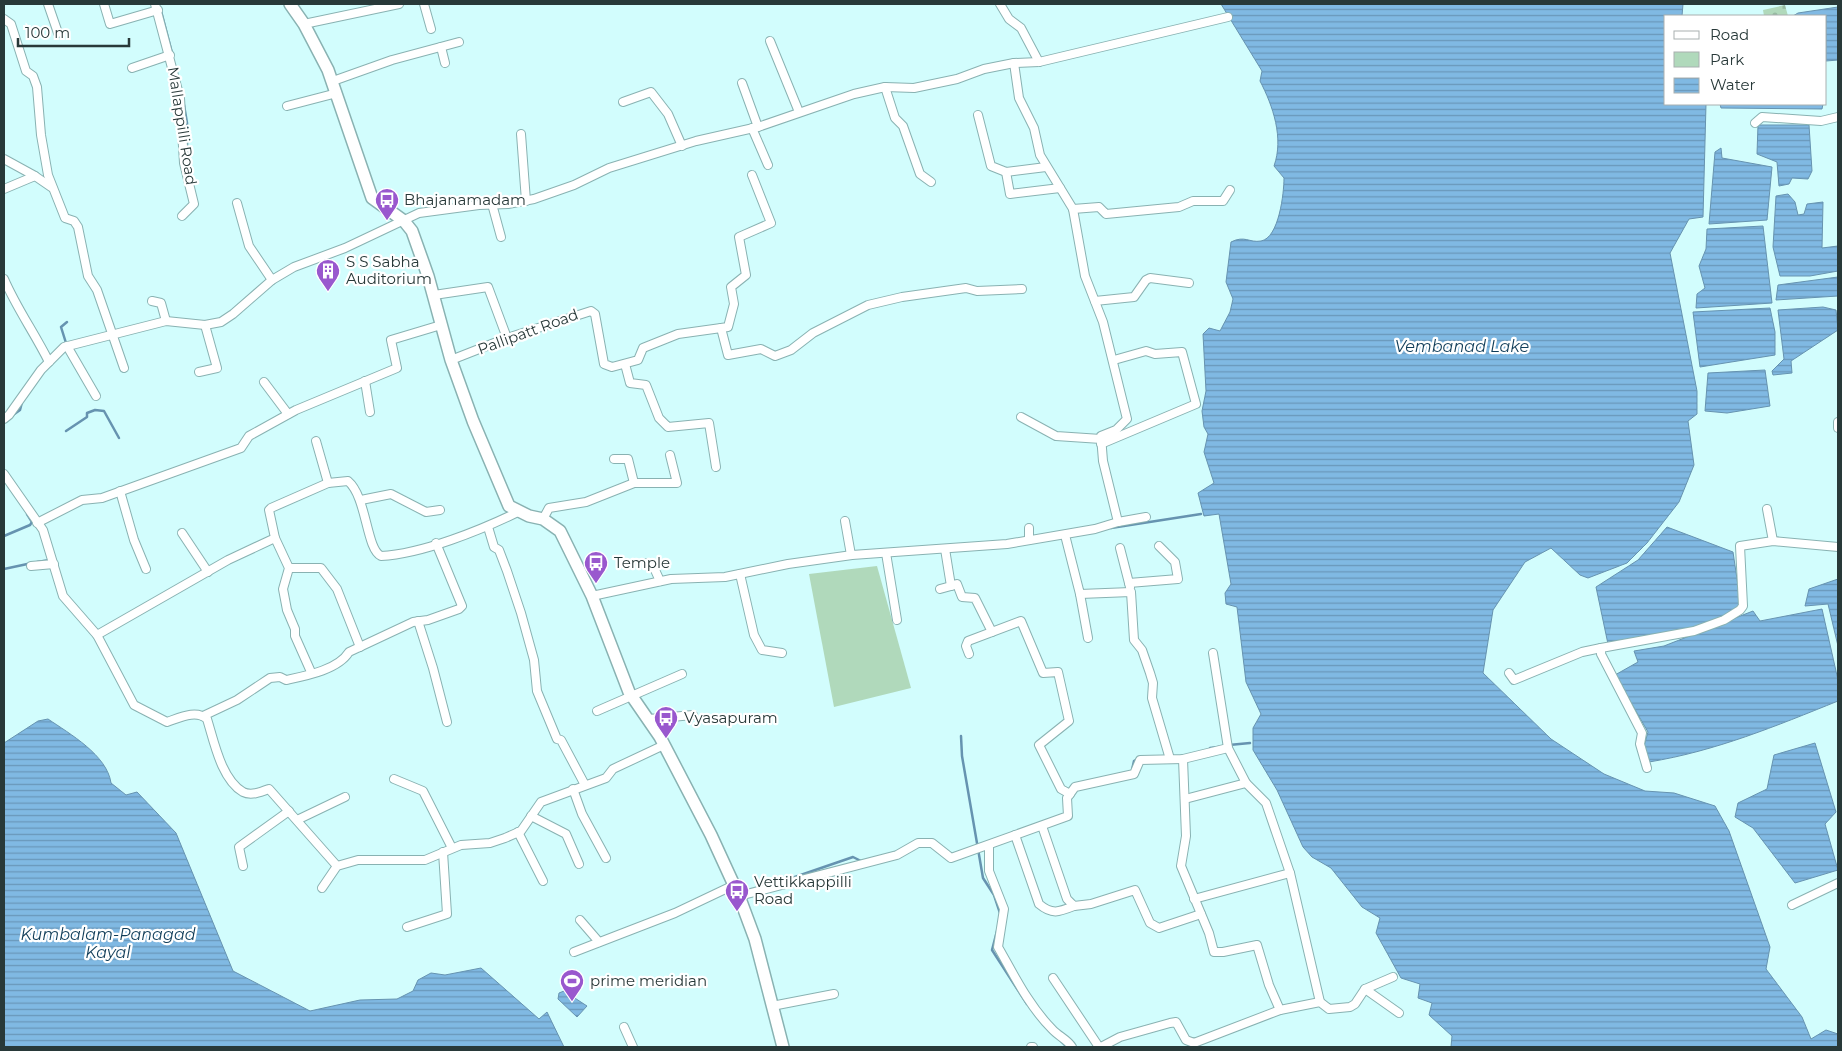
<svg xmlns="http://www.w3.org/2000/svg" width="1842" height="1051" font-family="Montserrat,sans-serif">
<defs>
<pattern id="cemetery-stones" width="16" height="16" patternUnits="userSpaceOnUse" patternTransform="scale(1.25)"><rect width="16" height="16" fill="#b0d9bb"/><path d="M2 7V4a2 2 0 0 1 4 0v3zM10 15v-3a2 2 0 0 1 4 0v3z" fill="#97bba2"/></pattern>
<pattern id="water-rules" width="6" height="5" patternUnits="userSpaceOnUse" patternTransform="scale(1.25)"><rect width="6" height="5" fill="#80b9e3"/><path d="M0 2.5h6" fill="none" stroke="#6997b9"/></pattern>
</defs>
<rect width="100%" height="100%" fill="#d2fdfd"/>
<polygon fill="#b0d9bb" points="877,566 911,688 834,707 809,574"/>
<polygon fill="url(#cemetery-stones)" points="1785,5 1788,16 1764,16 1763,10"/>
<g fill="url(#water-rules)" stroke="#6693b0">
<path d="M1221 4H1683L1682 16H1666V104H1706L1703 217 1689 219 1670 253 1697 391V414L1688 421 1694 465 1679 502 1647 543 1627 563 1588 578 1580 575 1551 548 1525 562 1493 610 1483 673 1551 739 1604 774 1645 791 1674 793 1715 806 1729 831 1770 947 1766 969 1802 1017 1811 1039 1826 1030 1838 1034V1047H1451L1452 1036 1429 1015 1432 1003 1418 998 1420 984 1401 978 1376 933 1380 918 1362 907 1331 868 1312 857 1303 847 1277 790 1253 750V728L1261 714 1246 682 1237 607 1226 604 1225 593 1231 584 1219 514 1204 516 1198 493 1214 483 1204 452 1208 434 1204 427 1202 411 1206 391 1203 334 1209 328 1220 331 1230 312 1233 299 1226 282 1231 242C1245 235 1249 243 1261 241 1279 238 1284 193 1284 178L1274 166C1284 138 1273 106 1260 81L1262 71Z"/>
<polygon points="1838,7 1838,60 1826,61 1826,16 1793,16 1798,13"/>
<polygon points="1720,104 1823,104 1822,109 1721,108"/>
<polygon points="1758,125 1809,125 1812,171 1808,179 1792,178 1789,184 1779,186 1777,162 1757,154"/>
<polygon points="1721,148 1722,158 1772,167 1767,220 1709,224 1715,152"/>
<polygon points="1788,194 1795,202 1798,215 1804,214 1807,204 1823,202 1822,248 1838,246 1838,271 1810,276 1780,276 1773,247 1776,196"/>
<polygon points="1763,226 1772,303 1696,308 1697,294 1705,288 1699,266 1706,249 1707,229"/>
<polygon points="1838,277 1838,296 1776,300 1778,285"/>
<polygon points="1823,307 1836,310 1838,330 1791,361 1792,373 1773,375 1772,371 1784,359 1778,310"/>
<polygon points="1770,308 1775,332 1775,355 1700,367 1693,312"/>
<polygon points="1765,370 1770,406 1727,413 1705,411 1708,373"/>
<path d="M1667 527 1733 552 1741 606C1696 634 1659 637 1608 644L1596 587 1638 560Z"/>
<polygon points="1838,579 1838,646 1828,604 1805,606 1809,589"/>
<path d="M1822 609 1838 680V701C1776 726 1716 751 1649 762L1644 746 1648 732 1615 675 1638 662 1634 651 1664 646 1753 611 1760 621Z"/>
<path d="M48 719C70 734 107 755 111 783L126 795 137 792 176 833 233 971 310 1011 360 1000 397 999 413 991 418 980 431 973 445 975 481 968 539 1019 547 1012 564 1047H4V743L38 721Z"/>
<polygon points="1815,743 1836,812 1825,824 1838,870 1795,883 1753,828 1735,817 1738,803 1767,789 1774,755"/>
<polygon points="564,991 587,1006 577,1017 558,999 559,993"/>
</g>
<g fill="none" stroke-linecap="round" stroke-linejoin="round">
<g stroke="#6693b0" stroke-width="2.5">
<polyline points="161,11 172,53"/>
<polyline points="184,105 187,123 187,154"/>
<polyline points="63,345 66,343 61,327 67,322"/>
<polyline points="13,415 20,410 22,402"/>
<polyline points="66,431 87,417 87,413 95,410 104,411 119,438"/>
<polyline points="1111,528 1201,514"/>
<polyline points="4,536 30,525 32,522 27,514"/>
<polyline points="37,562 50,560"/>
<polyline points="4,569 32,563"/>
<polyline points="961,736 962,756 983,878 994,895 1000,913"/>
<polyline points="1229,745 1250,743"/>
<polyline points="1210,748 1219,747"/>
<polyline points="1132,770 1134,761 1139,758"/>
<polyline points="789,879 853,857 861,861"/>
<polyline points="997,931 992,950 1027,1004"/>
<polyline points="1061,1041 1067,1047"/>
</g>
<g stroke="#89b2b2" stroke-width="10">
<g id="minor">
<polyline points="48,4 58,33"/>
<polyline points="104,4 110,24 158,10"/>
<polyline points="155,4 180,98 184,163 194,204 182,216"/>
<polyline points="424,4 431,29"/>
<polyline points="1000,4 1009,19 1021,28 1039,62"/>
<polyline points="4,19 11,24 26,71 33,76 37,87 41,135 48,175 65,218 74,221 78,227 88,276 97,290 124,368"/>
<polyline points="304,24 399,4"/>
<polyline points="770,41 799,112"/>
<polyline points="441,47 445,63"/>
<polyline points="132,68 170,55"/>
<polyline points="333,81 392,60 459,42"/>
<polyline points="742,83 758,127"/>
<polyline points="885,87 895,118 903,126 920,174 931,182"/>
<polyline points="623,102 651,92 668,114 682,146"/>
<polyline points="287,106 337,93"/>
<polyline points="978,115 991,166 1006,172 1046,167"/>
<polyline points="1755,123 1762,117 1821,121 1838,117"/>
<polyline points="752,128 768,165"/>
<polyline points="521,134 526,201"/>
<polyline points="4,159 35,176"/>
<polyline points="1006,172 1010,194 1060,188"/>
<polyline points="4,189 35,176 51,187"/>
<polyline points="237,203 249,246 272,280"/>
<polyline points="492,204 501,237"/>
<polyline points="1073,209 1099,207 1106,214 1179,207 1193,201 1223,201 1230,190"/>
<path d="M4 279C17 309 34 332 49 362"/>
<polyline points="434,295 488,287 507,338"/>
<polyline points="152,301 161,303 166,321"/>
<polyline points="1095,301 1134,297 1146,280 1150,278 1189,283"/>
<polyline points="721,328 728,327 734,304 731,287 746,275 739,237 771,223 752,175"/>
<polyline points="67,346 96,396"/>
<polyline points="451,360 507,338 591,311 595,314 604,364 612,367 638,360 643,348 678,334 721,328 728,355 761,349 775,356 791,350 813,333 868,305 902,297 966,288 977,291 1022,289"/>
<polyline points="625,364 630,383 646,385 659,418 668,427 709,423 716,467"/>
<polyline points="199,372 217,368 205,325"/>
<polyline points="365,381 370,412"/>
<polyline points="264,382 288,414"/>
<polyline points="1021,417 1056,436 1101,439"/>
<polyline points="4,419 9,415 41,370 64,347 166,321 205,325 221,322 233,314 272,280 294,267 345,248 419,213 479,205 508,204 534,199 574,185 609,168 696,141 758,127 854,94 885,87 914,88 957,79 984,69 1014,63 1039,62 1228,17"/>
<polyline points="1838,422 1838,428"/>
<polyline points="316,441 328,483"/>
<polyline points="1101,444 1196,404 1182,352 1155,354 1146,351 1114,360"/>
<polyline points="614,459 628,459 634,483 677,483 670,455"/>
<path d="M4 474 43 530 63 596 97 635 134 705 167 722C179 718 196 709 207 719 214 741 221 779 243 792 251 796 261 792 269 789L337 866"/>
<polyline points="120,491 134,540 146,569"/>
<polyline points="361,500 391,494 426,512 440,510"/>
<polyline points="1767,509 1773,541"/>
<polyline points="543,519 549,508 586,502 634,483"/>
<polyline points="845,521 851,555"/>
<polyline points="1118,522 1146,517"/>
<polyline points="37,523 82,500 102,498 241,448 249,436 296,410 397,368 391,340 441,325"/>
<polyline points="488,527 494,547 499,550 507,571 521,613 534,660 537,691 557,739 561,740 585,785"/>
<polyline points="1029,528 1029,540"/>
<polyline points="182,533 208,572"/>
<polyline points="1065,535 1080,594 1131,592 1134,640 1142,650 1150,673 1153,683 1152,698 1170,759"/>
<polyline points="275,538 289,568 283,589 287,610 295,629 295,636 311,672"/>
<polyline points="1120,548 1130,587"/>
<polyline points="945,549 951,586 957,584 962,597 975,598 992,632"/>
<polyline points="886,553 897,620"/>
<polyline points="647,563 655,570 660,581"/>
<polyline points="31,566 54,564"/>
<polyline points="289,568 321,568 337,589 360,647"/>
<polyline points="740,574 754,635 762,650 782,653"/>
<polyline points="1129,583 1178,579 1175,562 1159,546"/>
<polyline points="940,589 951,586"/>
<polyline points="1080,594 1088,638"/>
<polyline points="592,596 671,579 725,577 788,564 852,555 1007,544 1095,529 1118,522 1103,461 1101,436 1116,430 1127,419 1103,322 1085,276 1073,209 1040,155 1034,128 1019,98 1014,63"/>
<polyline points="418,621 433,668 447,722"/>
<path d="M97 635 228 560 275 538 269 510 271 508 328 483 348 481C367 497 366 549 381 556 422 554 481 530 518 512"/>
<polyline points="969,654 966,646 968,641 1021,621 1043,673 1058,672 1069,721 1039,745 1061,789 1070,794"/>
<polyline points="1509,673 1514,680 1582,652 1601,648"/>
<polyline points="597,711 682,674"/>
<path d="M203 716 237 700 270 678 280 677 286 680C305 676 338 670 349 652L413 622 428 620 459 609 462 606 436 543"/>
<polyline points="649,719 693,715"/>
<polyline points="1647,768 1640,744 1642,733 1601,654 1601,648 1694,631 1724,620 1740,610 1743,606 1740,546 1773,541 1838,547"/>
<polyline points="394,779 423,791 452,848"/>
<polyline points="1246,783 1266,803 1290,873 1320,1002"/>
<polyline points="573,789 582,814 606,858"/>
<polyline points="1185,799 1246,783 1228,748 1213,653"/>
<polyline points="531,816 566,834 579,864"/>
<polyline points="297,820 345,797"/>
<polyline points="1042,826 1067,899 1074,906 1091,904 1135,890 1150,923 1159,928 1201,914"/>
<polyline points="518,832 543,881"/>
<path d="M1015 835 1039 904C1052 915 1059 912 1074 906"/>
<path d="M989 845V871L1004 909 998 947C1014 975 1029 1006 1052 1029 1058 1036 1067 1039 1072 1047"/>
<polyline points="243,866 239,847 289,811"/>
<polyline points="322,888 337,866 358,860 425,860 461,845 490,843 505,838 521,831 541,802 606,778 613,769 664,745"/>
<polyline points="739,896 897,855 918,843 932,843 951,858 1068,816 1067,798 1075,787 1134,774 1140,760 1183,759 1228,748"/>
<polyline points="1194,899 1290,873"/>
<polyline points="1792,905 1838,883"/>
<polyline points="580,920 599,942"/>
<polyline points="407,927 447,914 443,852"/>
<polyline points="574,952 675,913 734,885"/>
<polyline points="1053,978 1099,1047"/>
<polyline points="1365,989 1399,1013"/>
<polyline points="772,1006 834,994"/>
<polyline points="1280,1010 1320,1002 1329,1009 1350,1007 1355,1004 1365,989 1393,977"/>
<polyline points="624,1027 633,1047"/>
<polyline points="1031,1047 1033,1047"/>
<polyline points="1101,1047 1120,1037 1170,1023 1176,1022 1186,1040 1194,1043 1280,1010 1269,985 1257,945 1223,952 1214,952 1209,933 1181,866 1186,836 1183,759"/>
</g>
</g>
<g stroke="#89b2b2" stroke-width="14">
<polyline id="secondary" points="290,4 304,24 328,70 372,198 404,221 412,231 428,276 451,360 473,421 509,506 529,516 543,519 560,531 592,596 629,692 660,737 711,835 739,896 755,939 783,1047"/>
</g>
<use href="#minor" stroke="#fff" stroke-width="8"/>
<use href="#secondary" stroke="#fff" stroke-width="11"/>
</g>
<defs>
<g id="bus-pin" transform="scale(1.25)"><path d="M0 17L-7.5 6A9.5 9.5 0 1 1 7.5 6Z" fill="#9958ce" stroke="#fff"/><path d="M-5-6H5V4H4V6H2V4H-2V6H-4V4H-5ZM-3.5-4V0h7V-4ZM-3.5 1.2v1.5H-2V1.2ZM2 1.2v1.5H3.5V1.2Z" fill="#fff"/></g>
<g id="building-pin" transform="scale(1.25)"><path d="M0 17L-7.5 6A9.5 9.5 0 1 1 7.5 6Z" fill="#9958ce" stroke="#fff"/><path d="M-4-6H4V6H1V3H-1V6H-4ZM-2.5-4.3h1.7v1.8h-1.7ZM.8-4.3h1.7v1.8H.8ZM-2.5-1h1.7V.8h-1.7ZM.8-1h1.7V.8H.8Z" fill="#fff"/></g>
<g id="stadium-pin" transform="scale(1.25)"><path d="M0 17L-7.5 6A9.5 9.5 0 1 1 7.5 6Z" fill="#9958ce" stroke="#fff"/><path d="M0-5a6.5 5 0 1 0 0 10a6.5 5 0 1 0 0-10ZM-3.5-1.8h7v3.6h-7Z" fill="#fff"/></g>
</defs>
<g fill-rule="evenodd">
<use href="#bus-pin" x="387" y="200"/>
<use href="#building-pin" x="328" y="271"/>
<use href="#bus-pin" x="596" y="563"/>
<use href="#bus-pin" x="666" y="718"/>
<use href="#bus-pin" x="737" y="891"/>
<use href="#stadium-pin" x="572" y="981"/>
</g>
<g text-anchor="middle" stroke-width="4.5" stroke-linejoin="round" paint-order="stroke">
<g font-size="15" fill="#283939" stroke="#fff">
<text transform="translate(182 126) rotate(81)" y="5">Mallappilli Road</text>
<text transform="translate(528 332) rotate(-20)" y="5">Pallipatt Road</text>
</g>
<g font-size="15" fill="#283939" stroke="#fff" text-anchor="start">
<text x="404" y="205">Bhajanamadam</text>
<text x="346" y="267">S S Sabha<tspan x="346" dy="17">Auditorium</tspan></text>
<text x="614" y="568">Temple</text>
<text x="684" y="723">Vyasapuram</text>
<text x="754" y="887">Vettikkappilli<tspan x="754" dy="17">Road</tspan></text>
<text x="590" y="986">prime meridian</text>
</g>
<g font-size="16" font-style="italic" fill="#0f3c58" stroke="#fff">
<text x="1462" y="352">Vembanad Lake</text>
<text x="108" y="940">Kumbalam-Panagad<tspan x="108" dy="18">Kayal</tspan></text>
</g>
</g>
<rect width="1842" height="1051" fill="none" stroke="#283939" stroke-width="10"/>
<rect x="1664" y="15" width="162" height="90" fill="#ffffff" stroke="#a9b0b0"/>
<rect x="1674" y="31" width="25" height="8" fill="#ffffff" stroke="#a9b0b0"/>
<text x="1710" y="40" font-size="15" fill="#283939">Road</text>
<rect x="1674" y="52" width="25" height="15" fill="#b0d9bb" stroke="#a9b0b0"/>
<text x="1710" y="65" font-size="15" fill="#283939">Park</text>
<rect x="1674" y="78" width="25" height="15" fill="url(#water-rules)" stroke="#a9b0b0"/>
<text x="1710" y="90" font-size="15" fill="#283939">Water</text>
<path d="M18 38v8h111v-8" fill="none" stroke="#283939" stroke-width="2.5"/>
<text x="25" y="38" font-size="15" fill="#283939" stroke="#ffffff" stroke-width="4" paint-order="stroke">100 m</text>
</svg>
